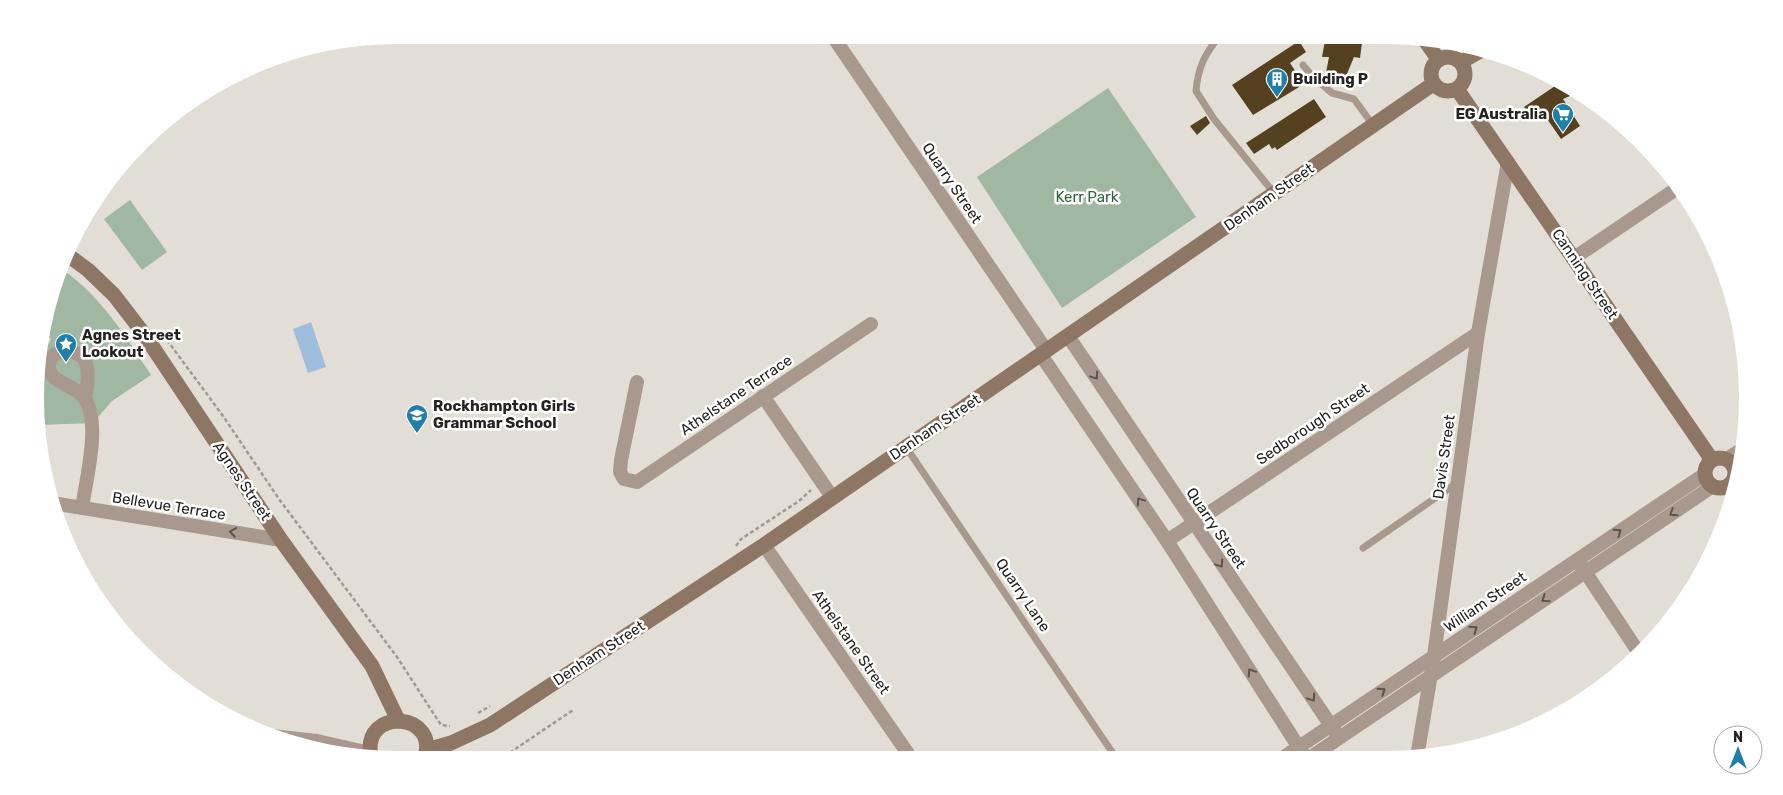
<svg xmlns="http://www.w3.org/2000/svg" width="1783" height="795" font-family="Rubik,sans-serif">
<rect width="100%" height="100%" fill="#e3ded5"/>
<g fill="#a0b7a1">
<polygon points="1108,88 1196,217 1062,308 977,177"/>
<polygon points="130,200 167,252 142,270 104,219"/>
<path d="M63 270C101 296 126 337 151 375L112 401 93 423 39 425 41 358 51 339 42 332V327Z"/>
</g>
<polygon fill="#9ebddd" points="311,322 326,367 308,373 293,329"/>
<g fill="#55411f">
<polygon points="1326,35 1363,35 1360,58 1354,57 1344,81 1325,78 1329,57 1322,57"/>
<polygon points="1299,41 1306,52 1290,63 1304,84 1253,115 1232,85"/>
<polygon points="1561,82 1570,96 1563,99 1580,126 1561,139 1543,113 1532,120 1524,107"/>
<polygon points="1314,99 1326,117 1277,150 1275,147 1272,149 1269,144 1254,154 1246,143"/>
<polygon points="1206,116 1210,123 1197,135 1190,126"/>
</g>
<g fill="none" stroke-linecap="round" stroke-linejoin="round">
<g stroke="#9e9a93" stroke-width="2.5" stroke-dasharray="4 2.5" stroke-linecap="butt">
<polyline points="167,340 223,416 279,499 397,657 441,725 450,726"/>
<polyline points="736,546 741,539 799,501 811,490"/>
<polyline points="478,713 490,706"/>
<polyline points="499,760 573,710"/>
</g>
<g stroke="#a9988d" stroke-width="7">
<path d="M1220 35C1205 54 1198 67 1196 91L1214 119 1274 193"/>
<polyline points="1303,65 1313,77 1332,93 1354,99 1373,125"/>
<polyline points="906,447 1116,758"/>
<polyline points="1363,548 1457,483"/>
</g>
<g stroke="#a9988d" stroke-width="14">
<polyline points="832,35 1046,350"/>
<polyline points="1574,258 1679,187"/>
<polyline points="1068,336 1336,733"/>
<polyline points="1041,355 1167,541 1303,754"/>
<polyline points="637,382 621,460 620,472 624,479 637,482 871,324"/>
<polyline points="763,396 832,497"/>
<polyline points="1727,459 1744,448"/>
<polyline points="1735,472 1739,470"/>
<polyline points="52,503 281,540"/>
<path d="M82 508C86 479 101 424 85 399 77 385 51 384 49 368 47 348 77 346 85 361 90 370 87 388 85 399"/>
<polyline points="1167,541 1478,333"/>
<polyline points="764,545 911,758"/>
<polyline points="1580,564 1639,653"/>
<polyline points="271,736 317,741 370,753"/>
<polyline points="1284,757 1705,474"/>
<polyline points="1311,757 1713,486"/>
<polyline points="1417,757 1434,656 1478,333 1508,162"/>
</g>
<g stroke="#8e7665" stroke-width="15">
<polyline points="1426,42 1438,59"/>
<circle cx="1448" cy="74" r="17"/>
<polyline points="1461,62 1480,51"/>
<polyline points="1457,89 1712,460"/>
<polyline points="69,256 88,270 114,295 144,334 281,540 372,666 398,720"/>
<circle cx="1720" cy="473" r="15"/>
<polyline points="427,750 451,743 490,725 764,545 1433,84"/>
<path d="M371 756C361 706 442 712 424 760"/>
</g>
</g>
<defs><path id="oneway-chevron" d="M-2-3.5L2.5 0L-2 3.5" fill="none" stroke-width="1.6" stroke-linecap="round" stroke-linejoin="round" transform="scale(1.25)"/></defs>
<g stroke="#5a524c">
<use href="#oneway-chevron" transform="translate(1095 376) rotate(56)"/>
<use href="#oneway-chevron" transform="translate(1140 501) rotate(-124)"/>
<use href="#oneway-chevron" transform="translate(1673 513) rotate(146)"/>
<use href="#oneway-chevron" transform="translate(233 532) rotate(-171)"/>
<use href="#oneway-chevron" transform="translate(1618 532) rotate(-34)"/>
<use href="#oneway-chevron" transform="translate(1220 564) rotate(56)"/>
<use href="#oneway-chevron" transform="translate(1545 599) rotate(146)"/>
<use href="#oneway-chevron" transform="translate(1474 629) rotate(-34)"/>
<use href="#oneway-chevron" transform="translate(1251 672) rotate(-123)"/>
<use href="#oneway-chevron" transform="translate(1382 691) rotate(-34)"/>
<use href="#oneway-chevron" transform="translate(1312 698) rotate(56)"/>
</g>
<defs>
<g id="building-pin" transform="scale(1.125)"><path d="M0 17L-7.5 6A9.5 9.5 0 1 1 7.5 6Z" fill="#217eab" stroke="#fff"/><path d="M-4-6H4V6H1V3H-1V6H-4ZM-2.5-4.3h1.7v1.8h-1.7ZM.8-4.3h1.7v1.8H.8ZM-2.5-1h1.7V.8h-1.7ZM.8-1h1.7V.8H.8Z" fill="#fff"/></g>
<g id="supermarket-pin" transform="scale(1.125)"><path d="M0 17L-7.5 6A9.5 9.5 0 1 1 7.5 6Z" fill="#217eab" stroke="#fff"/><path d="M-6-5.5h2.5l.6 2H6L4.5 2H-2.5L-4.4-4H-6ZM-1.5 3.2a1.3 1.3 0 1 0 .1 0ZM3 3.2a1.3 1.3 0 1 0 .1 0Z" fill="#fff"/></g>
<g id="sight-pin" transform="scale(1.125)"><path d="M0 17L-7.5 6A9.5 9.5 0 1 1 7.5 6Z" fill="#217eab" stroke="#fff"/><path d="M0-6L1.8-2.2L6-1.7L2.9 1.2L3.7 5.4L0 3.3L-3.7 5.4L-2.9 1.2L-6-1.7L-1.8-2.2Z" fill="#fff"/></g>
<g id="school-pin" transform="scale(1.125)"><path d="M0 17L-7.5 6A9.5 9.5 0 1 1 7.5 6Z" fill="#217eab" stroke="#fff"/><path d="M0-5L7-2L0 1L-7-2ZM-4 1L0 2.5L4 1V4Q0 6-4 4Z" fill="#fff"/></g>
</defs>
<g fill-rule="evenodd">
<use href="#building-pin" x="1277" y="79"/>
<use href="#supermarket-pin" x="1563" y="114"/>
<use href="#sight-pin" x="66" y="344"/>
<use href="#school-pin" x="417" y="415"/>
</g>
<g text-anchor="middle" stroke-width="5" stroke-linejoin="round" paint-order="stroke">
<g font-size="15" font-weight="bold" fill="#252320" stroke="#fff" text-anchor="start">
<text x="1293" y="84">Building P</text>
<text x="1547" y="119" text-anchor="end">EG Australia</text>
<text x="82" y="340">Agnes Street<tspan x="82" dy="17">Lookout</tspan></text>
<text x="433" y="411">Rockhampton Girls<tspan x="433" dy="17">Grammar School</tspan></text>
</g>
<g font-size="15" fill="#252320" stroke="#fff">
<text transform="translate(952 183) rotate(56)" y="5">Quarry Street</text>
<text transform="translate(1269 197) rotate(-35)" y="5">Denham Street</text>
<text transform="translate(1585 274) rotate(56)" y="5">Canning Street</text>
<text transform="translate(736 395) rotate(-34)" y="5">Athelstane Terrace</text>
<text transform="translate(1313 424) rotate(-34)" y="5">Sedborough Street</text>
<text transform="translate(935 427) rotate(-34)" y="5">Denham Street</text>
<text transform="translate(1444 457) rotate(-82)" y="5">Davis Street</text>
<text transform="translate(242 481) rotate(56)" y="5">Agnes Street</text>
<text transform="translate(169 506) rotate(9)" y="5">Bellevue Terrace</text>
<text transform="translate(1216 528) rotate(56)" y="5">Quarry Street</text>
<text transform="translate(1023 595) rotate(56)" y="5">Quarry Lane</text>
<text transform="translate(1485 602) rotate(-34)" y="5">William Street</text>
<text transform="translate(851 642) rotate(55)" y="5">Athelstane Street</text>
<text transform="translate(599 653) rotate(-33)" y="5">Denham Street</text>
</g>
<g font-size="15" fill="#336338" stroke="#fff">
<text x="1087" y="202">Kerr Park</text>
</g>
</g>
<path d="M0 0H1783V795H0ZM397 44H1386A353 353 0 0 1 1739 397V398A353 353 0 0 1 1386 751H397A353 353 0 0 1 44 398V397A353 353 0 0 1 397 44Z" fill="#fff" fill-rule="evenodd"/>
<g transform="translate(1738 750)"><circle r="24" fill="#ffffff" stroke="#a8a7a6"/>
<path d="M0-4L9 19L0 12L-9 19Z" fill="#217eab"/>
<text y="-8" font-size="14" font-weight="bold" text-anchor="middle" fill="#252320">N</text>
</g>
</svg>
